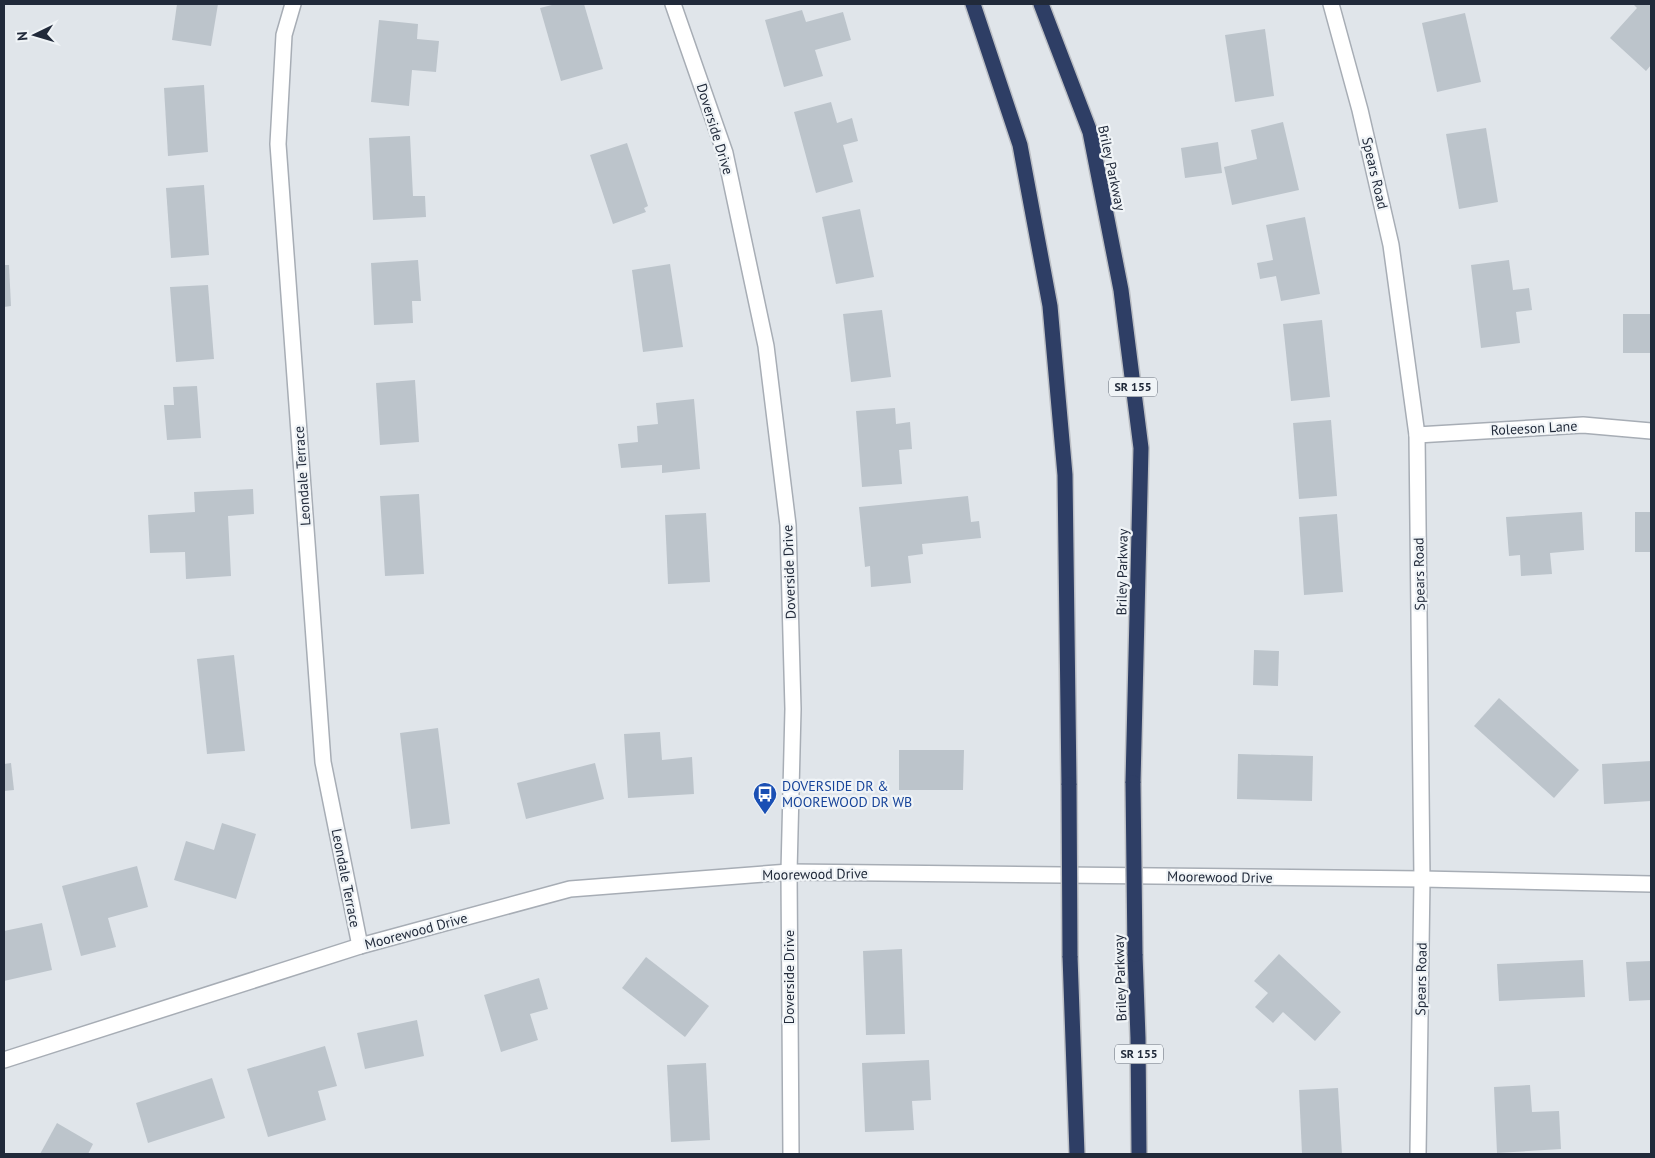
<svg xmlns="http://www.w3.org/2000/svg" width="1655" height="1158" font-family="'PT Sans',sans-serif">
<rect width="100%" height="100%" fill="#e0e5ea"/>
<g fill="#bcc4cb">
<polygon points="177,4 218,4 211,46 172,40"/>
<polygon points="556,4 584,4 603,69 561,81 540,8"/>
<polygon points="1633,4 1651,4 1651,65 1646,71 1610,38 1637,8"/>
<polygon points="802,10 806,22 843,12 851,40 815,50 823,76 784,87 765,20"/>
<polygon points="1465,13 1481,82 1437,92 1422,23"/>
<polygon points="379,20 418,24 417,39 439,41 436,72 412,70 409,106 371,102"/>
<polygon points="1265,29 1274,96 1235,102 1225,35"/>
<polygon points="204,85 208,152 168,156 164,88"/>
<polygon points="831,102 837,123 852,118 858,141 843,145 853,182 816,193 794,112"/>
<polygon points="1283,122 1299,190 1232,205 1224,167 1257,159 1251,130"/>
<polygon points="1486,128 1498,202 1459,209 1446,134"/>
<polygon points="410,136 413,196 425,196 426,217 373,220 369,138"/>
<polygon points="1218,142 1222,173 1185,178 1181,148"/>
<polygon points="627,143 648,206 644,208 646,212 613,224 590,155"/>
<polygon points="204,185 209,255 171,258 166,188"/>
<polygon points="860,209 874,277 836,284 822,217"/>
<polygon points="1305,217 1320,294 1281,301 1276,276 1260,279 1257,263 1273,260 1266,225"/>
<polygon points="418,260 421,301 412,301 413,323 374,325 371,263"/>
<polygon points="1509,260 1513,290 1529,288 1532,310 1516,312 1520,343 1481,348 1471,265"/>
<polygon points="670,264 683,347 643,352 632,270"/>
<polygon points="4,265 9,265 11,306 4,307"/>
<polygon points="208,285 214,359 176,362 170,287"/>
<polygon points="882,310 891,377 851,382 843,314"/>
<rect x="1623" y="314" width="28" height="39"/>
<polygon points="1322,320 1330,397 1291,401 1283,324"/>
<polygon points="415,380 419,442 380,445 376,383"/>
<polygon points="197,386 201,438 167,440 164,405 174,405 173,387"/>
<polygon points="694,399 700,469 662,473 662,465 621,468 618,444 638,442 637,426 658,424 656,403"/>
<polygon points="895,408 896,424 910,422 912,449 899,450 902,484 862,487 856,411"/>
<polygon points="1331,420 1337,496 1299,499 1293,423"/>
<polygon points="253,489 254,514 228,516 231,576 186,579 185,552 150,553 148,515 195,512 194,492"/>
<polygon points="419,494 424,574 385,576 380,496"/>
<polygon points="968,496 971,522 979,521 981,538 922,544 923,554 908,556 911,583 871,587 870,566 865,567 859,507"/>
<polygon points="1582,512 1584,550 1550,553 1552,574 1521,576 1520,555 1509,556 1506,517"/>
<rect x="1635" y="512" width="16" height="40"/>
<polygon points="706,513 710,582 668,584 665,515"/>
<polygon points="1337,514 1343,592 1304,595 1299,517"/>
<polygon points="1254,650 1279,651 1278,686 1253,685"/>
<polygon points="234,655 245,751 207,754 197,659"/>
<polygon points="1499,698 1579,770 1554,798 1474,726"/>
<polygon points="438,728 450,824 411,829 400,733"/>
<polygon points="660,732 662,760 692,757 694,794 628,798 624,734"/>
<polygon points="899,750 964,750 963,790 899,790"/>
<polygon points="1238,754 1313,756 1312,801 1237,799"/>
<polygon points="1651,761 1651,801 1604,804 1602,764"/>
<polygon points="11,763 14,790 4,791 4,764"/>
<polygon points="595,763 604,799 526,819 517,783"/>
<polygon points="222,823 256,834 236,899 174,880 186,841 214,850"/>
<polygon points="137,866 148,907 108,918 116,947 81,956 62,886"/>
<polygon points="42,923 52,970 4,981 4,931"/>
<polygon points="902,949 905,1034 866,1035 863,951"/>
<polygon points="1279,954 1341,1012 1315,1041 1283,1012 1273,1023 1255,1007 1268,993 1254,981"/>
<polygon points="646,957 709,1006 685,1037 622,988"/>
<polygon points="1583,960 1585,997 1499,1001 1497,964"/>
<polygon points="1651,961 1651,1000 1629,1001 1626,962"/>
<polygon points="539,978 548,1009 530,1014 538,1040 501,1052 484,995"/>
<polygon points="417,1020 424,1056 365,1069 357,1033"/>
<polygon points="325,1046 337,1086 318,1091 326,1120 268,1137 247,1069"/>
<polygon points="929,1060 931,1100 912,1101 914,1130 865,1132 862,1063"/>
<polygon points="706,1063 710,1140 671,1142 667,1065"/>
<polygon points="212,1078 225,1118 148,1143 136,1103"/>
<polygon points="1530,1085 1532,1112 1559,1111 1561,1149 1497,1153 1494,1087"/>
<polygon points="1338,1088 1342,1154 1302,1154 1299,1090"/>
<polygon points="57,1123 93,1144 88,1154 40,1154"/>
</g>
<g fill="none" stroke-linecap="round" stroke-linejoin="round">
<g stroke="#a7adb5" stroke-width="18">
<g id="street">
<polyline points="293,4 284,35 278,144 323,762 360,946"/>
<polyline points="673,4 725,153 766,346 788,525 793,709 789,872 791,1154"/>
<polyline points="1331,4 1360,110 1391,245 1417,435 1422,879 1418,1154"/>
<polyline points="1417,435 1583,425 1651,431"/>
<polyline points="4,1060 360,946 570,889 789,872 1422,879 1651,884"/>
</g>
</g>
<g stroke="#bcbfc4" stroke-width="18">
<g id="highway">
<polyline points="973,4 1020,145 1050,306 1065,475 1069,785"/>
<polyline points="1041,4 1090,132 1121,290 1141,448 1133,783"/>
<polyline points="1135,954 1138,1038 1139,1154"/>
<polyline points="1070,956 1077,1154"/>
</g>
</g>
<use href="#street" stroke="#fff" stroke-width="15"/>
<use href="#highway" stroke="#2e3e65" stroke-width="15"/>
<g stroke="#bcbfc4" stroke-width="18" stroke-linecap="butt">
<g id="highway-bridge">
<polyline points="1133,783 1135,954"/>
<polyline points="1069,785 1070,956"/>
</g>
</g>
<use href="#highway-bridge" stroke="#2e3e65" stroke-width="15"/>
</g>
<defs>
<g id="bus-pin" transform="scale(1.25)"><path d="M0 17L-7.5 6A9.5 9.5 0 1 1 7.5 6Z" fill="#1a4fb4" stroke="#f0f4f7"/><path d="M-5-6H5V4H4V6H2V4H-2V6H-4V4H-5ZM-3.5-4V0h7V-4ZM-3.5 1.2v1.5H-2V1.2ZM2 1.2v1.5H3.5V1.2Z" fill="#fff"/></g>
</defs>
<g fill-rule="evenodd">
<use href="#bus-pin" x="765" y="794"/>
</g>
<g text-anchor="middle" stroke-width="4.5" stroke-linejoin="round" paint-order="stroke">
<g fill="#f0f4f7" stroke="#5f6773" stroke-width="1">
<rect x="1109" y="377.5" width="48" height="19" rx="4"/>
<rect x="1115" y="1044.5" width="48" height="19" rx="4"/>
</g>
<g font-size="12" font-weight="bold" fill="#212a3a">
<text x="1133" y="391">SR 155</text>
<text x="1139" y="1058">SR 155</text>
</g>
<g font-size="14" fill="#212a3a" stroke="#f0f4f7">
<text transform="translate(715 129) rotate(73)" y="5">Doverside Drive</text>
<text transform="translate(1112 168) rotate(78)" y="5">Briley Parkway</text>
<text transform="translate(1375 173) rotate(77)" y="5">Spears Road</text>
<text transform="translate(1534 428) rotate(-3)" y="5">Roleeson Lane</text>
<text transform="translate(302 476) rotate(-94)" y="5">Leondale Terrace</text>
<text transform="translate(789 572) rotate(-92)" y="5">Doverside Drive</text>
<text transform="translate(1122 572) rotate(-89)" y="5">Briley Parkway</text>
<text transform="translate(1419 574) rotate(-91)" y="5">Spears Road</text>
<text transform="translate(815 874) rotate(-1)" y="5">Moorewood Drive</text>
<text transform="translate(1220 877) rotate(1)" y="5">Moorewood Drive</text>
<text transform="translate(346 878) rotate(79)" y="5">Leondale Terrace</text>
<text transform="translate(416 931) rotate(-15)" y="5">Moorewood Drive</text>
<text transform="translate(789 977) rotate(-90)" y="5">Doverside Drive</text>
<text transform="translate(1120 978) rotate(-92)" y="5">Briley Parkway</text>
<text transform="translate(1421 979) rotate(-89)" y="5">Spears Road</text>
</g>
<g font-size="14" fill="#164399" stroke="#f0f4f7" text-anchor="start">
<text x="782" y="791">DOVERSIDE DR &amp;<tspan x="782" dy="16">MOOREWOOD DR WB</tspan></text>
</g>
</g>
<rect width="1655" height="1158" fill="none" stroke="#212a3a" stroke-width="10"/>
<g transform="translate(35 35) rotate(265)" stroke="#f0f4f7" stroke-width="4" paint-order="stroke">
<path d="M0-4L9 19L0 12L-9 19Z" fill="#212a3a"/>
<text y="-8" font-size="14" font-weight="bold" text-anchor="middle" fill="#212a3a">N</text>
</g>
</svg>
